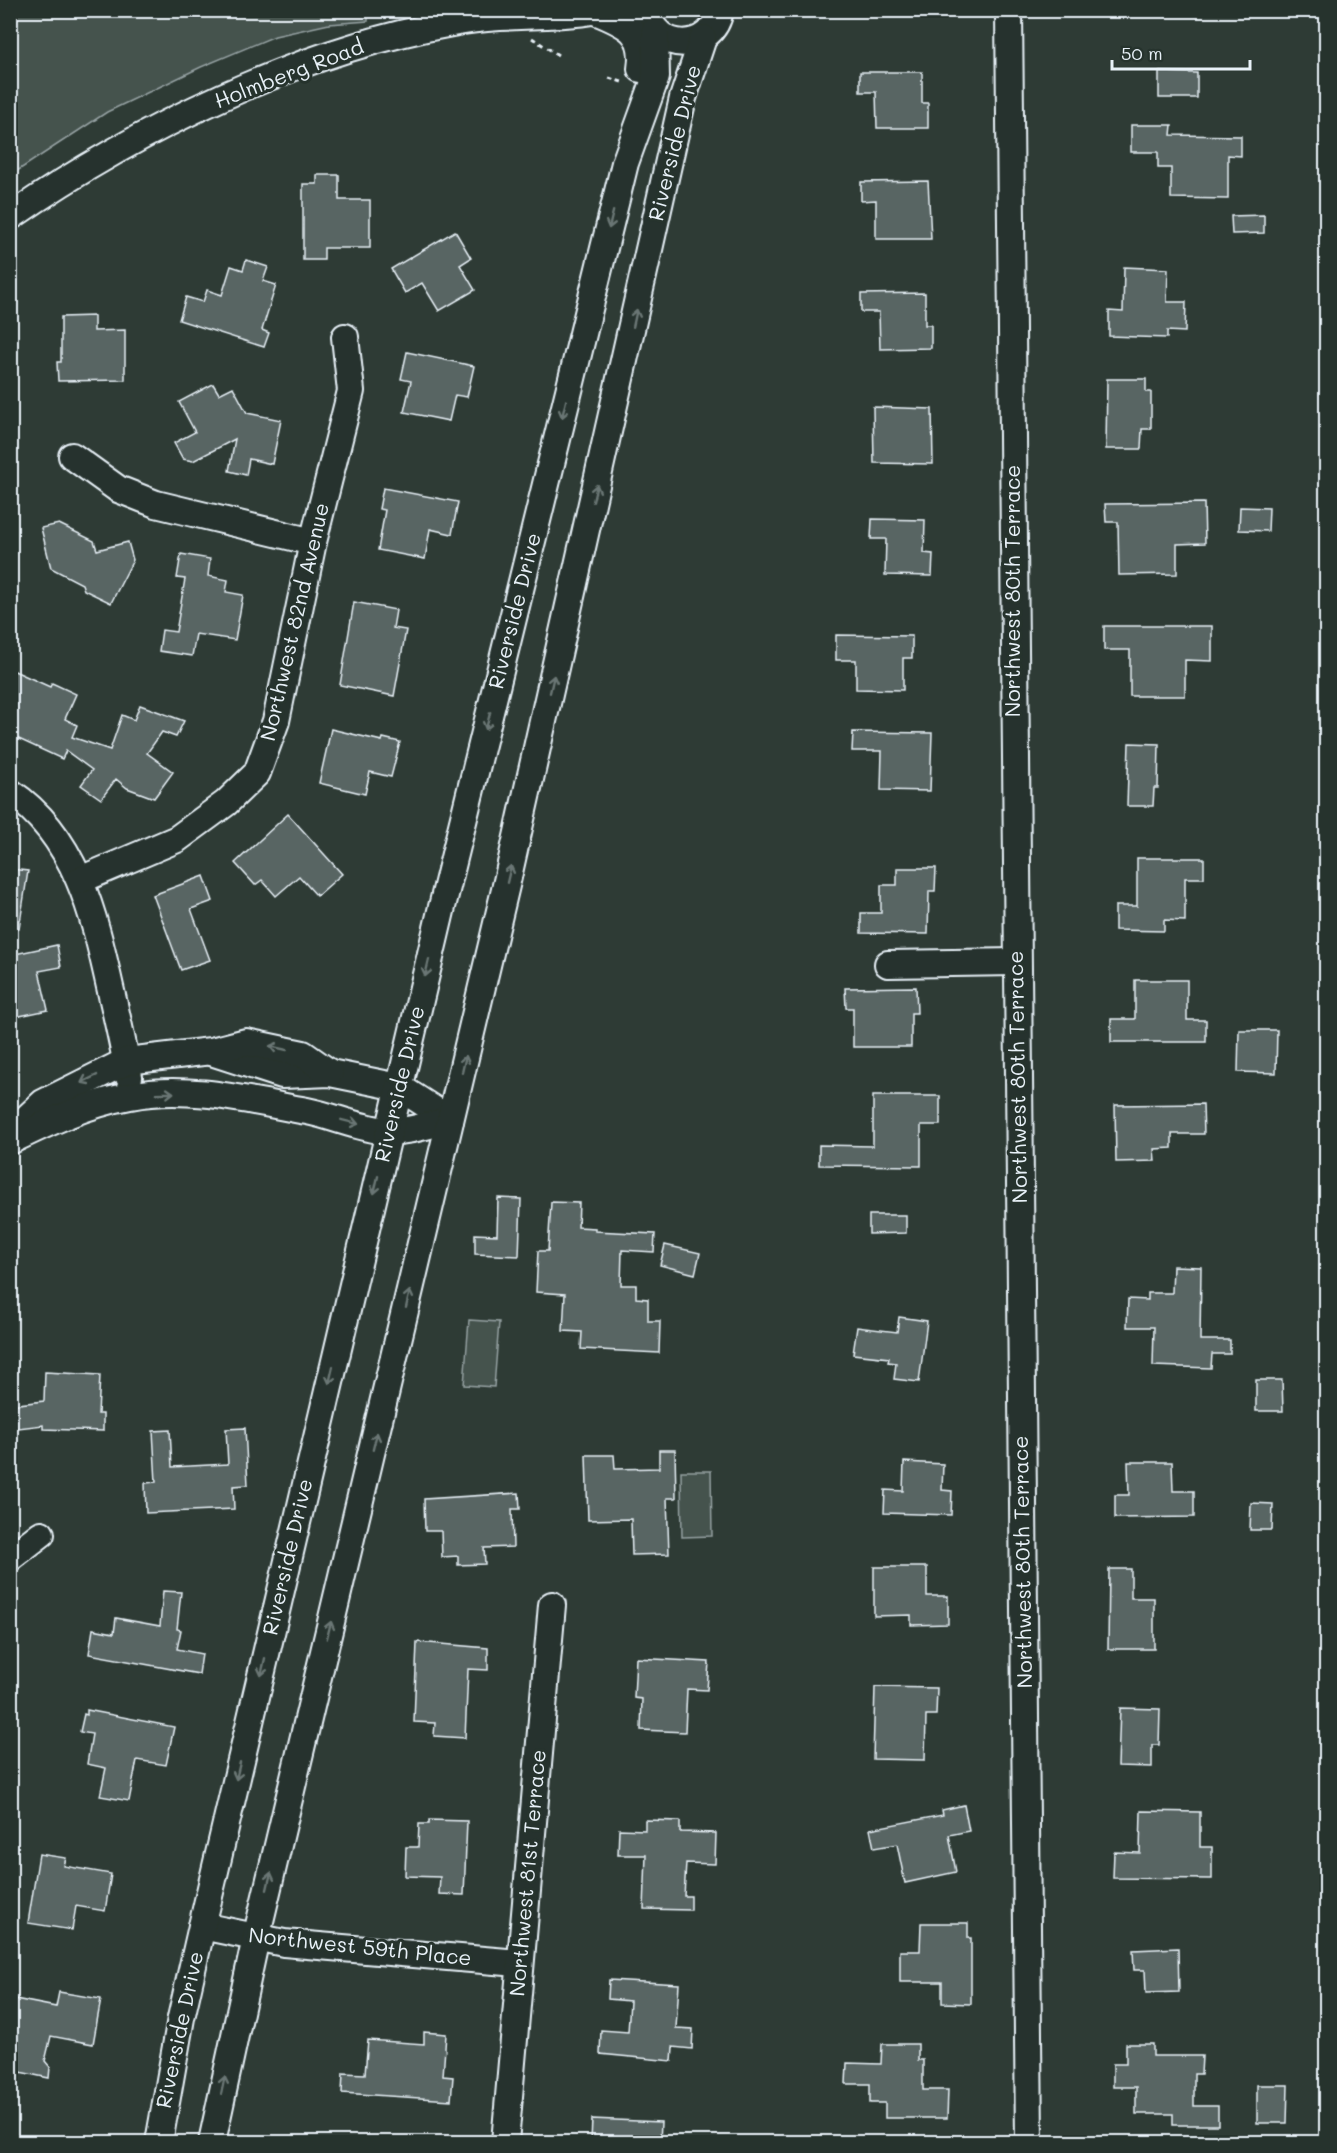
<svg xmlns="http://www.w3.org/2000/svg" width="1337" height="2153" font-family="Mali,sans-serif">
<rect width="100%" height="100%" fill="#2e3b35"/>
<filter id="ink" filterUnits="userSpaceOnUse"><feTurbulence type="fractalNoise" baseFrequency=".0167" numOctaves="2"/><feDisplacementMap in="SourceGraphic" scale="12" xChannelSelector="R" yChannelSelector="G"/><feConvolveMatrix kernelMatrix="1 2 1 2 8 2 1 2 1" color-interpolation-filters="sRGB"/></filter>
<g filter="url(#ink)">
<g fill="#45524e" stroke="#96a2a3" stroke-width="1.5">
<polygon points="11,10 368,12 368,21 329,24 275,36 201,67 107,112 11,175"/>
<polygon points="469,1320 499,1322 494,1387 464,1385"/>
<polygon points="681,1471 711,1471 712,1536 682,1537"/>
</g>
<g fill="#596563" stroke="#e8f1f8" stroke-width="1.5">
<polygon points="860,72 922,72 922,103 928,103 928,128 877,128 876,92 860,92"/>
<polygon points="1159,72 1197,73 1197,98 1159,98"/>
<polygon points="1131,125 1172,125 1171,135 1241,136 1241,156 1228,155 1228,199 1171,198 1171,168 1158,168 1158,152 1131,152"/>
<polygon points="317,175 339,175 339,200 370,200 370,248 324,248 324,260 303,260 303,184 317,184"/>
<polygon points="928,181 931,239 876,239 876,200 861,201 861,182"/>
<polygon points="1264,215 1264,233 1232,234 1231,216"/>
<polygon points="455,231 471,258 460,265 475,290 439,311 422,283 405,293 391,269"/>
<polygon points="246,260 268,267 263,281 276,285 262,330 269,333 264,347 179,320 186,297 203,302 207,290 222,295 231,266 243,270"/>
<polygon points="1124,267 1168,269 1167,302 1186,302 1185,332 1167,331 1167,338 1109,336 1109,311 1123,312"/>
<polygon points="925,293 925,325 931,325 931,348 880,349 879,312 861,312 861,294"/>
<polygon points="94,316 94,331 125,330 125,380 58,381 57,362 61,362 61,317"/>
<polygon points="407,352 474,366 467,397 455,395 449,421 404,412 411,381 401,379"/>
<polygon points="1107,379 1146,379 1146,392 1151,392 1151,429 1142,429 1141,449 1106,449"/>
<polygon points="213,384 219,394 233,387 247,413 281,420 272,464 249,459 246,475 229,471 235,439 193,461 183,459 174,443 195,432 179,402"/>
<polygon points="873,407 932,409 933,464 874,463"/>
<polygon points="383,488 458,502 452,534 430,529 425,559 378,550 385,510 379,509"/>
<polygon points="1204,503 1205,543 1177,544 1177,574 1119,575 1118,522 1106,522 1105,504"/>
<polygon points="1240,507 1269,508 1268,531 1239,530"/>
<polygon points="872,519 925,520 924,553 933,554 932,576 885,575 886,539 871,539"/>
<polygon points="59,524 94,541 97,550 128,542 133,560 111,603 84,590 82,584 51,568 41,528"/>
<polygon points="181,554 210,559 208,576 228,580 226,592 243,595 235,640 196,634 192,656 159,651 162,630 176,632 185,579 177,578"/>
<polygon points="354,602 396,610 393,628 406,630 394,696 340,685"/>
<polygon points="1104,626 1212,626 1212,661 1185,660 1185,696 1130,696 1130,650 1104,650"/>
<polygon points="836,635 912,636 912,658 903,658 903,690 856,689 856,660 836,660"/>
<polygon points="10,669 50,687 52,683 76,694 65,719 77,725 72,737 110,750 122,715 134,720 140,705 184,721 176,737 162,732 147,753 173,772 154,798 127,788 116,779 101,799 81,785 92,770 66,751 62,759 10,735"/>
<polygon points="331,729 382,741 383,738 400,742 391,777 370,772 365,794 319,783"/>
<polygon points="853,732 932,733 930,791 881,790 882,751 852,751"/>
<polygon points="1129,743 1159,744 1158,788 1154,788 1153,806 1127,806"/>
<polygon points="288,814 342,874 317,896 299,876 276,896 262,880 255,885 235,863"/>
<polygon points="1137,858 1204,858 1204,878 1185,878 1185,921 1164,920 1164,931 1115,930 1115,906 1137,906"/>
<polygon points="897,868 936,868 935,891 929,891 928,934 861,933 861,913 881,913 881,885 897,885"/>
<polygon points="10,869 28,871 19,929 10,928"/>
<polygon points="204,876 213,901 191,909 210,960 181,970 153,895"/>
<polygon points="57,945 61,967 39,971 48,1010 10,1018 10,955"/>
<polygon points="1135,980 1187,980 1187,1020 1206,1020 1206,1042 1111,1042 1111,1019 1135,1019"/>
<polygon points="916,987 917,1013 911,1013 911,1047 853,1047 853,1008 846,1008 845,988"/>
<polygon points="1239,1030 1277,1030 1276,1073 1238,1072"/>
<polygon points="873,1096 940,1096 940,1125 921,1125 921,1166 819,1165 819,1145 873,1146"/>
<polygon points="1203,1104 1204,1134 1172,1134 1172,1148 1154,1149 1155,1161 1116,1162 1115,1105"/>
<polygon points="498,1198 521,1199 519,1256 475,1254 475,1234 497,1235"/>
<polygon points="551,1202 579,1203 578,1227 595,1228 595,1231 655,1234 654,1252 622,1250 621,1285 636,1285 636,1298 648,1299 648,1321 660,1321 659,1353 581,1349 582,1332 563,1331 565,1294 536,1292 538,1251 548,1251"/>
<polygon points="869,1215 906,1215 906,1233 869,1234"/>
<polygon points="665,1245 700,1253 695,1274 660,1265"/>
<polygon points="1173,1266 1201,1267 1200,1340 1230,1340 1230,1354 1212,1354 1211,1368 1153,1366 1154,1327 1127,1327 1128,1299 1148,1300 1148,1293 1172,1293"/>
<polygon points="899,1317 927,1321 919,1382 894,1379 896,1363 888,1362 889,1358 853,1354 857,1327 897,1332"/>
<polygon points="45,1372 100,1375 98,1414 103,1414 103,1431 43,1429 43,1425 10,1429 10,1405 44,1401"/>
<polygon points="1256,1380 1282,1380 1283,1411 1256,1411"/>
<polygon points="245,1428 248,1485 233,1486 234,1509 146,1513 145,1483 156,1482 153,1431 170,1430 172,1467 228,1464 226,1429"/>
<polygon points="659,1450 675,1450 676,1498 667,1498 669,1554 632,1555 631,1519 588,1520 586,1455 614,1455 615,1469 659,1468"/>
<polygon points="904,1462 943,1464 942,1490 952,1491 951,1515 884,1513 885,1490 903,1491"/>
<polygon points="1128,1462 1172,1462 1173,1491 1194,1491 1194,1517 1115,1518 1115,1495 1129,1495"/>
<polygon points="519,1493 520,1509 512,1509 513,1547 484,1548 485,1564 458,1565 458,1556 442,1557 441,1531 425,1531 424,1499"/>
<polygon points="1251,1503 1273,1504 1272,1530 1250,1530"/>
<polygon points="874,1567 927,1567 927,1596 948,1596 948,1624 911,1625 911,1615 874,1616"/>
<polygon points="1109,1569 1131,1569 1131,1598 1154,1598 1154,1649 1108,1649"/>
<polygon points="163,1591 181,1592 177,1629 181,1630 177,1649 202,1654 199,1674 89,1654 93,1629 114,1633 116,1618 160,1626"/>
<polygon points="417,1642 488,1648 488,1670 468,1669 465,1738 434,1736 435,1723 414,1722"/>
<polygon points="636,1658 709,1662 707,1690 687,1689 685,1732 641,1730 642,1699 634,1698"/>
<polygon points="875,1687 937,1688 936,1715 926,1715 925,1760 873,1759"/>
<polygon points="1120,1708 1160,1709 1159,1745 1152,1745 1152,1767 1118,1766"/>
<polygon points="87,1710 174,1727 166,1765 137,1760 129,1801 100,1796 106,1768 87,1764 92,1734 80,1732 84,1714 87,1715"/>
<polygon points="964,1805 969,1831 949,1835 956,1872 905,1883 897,1844 874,1848 870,1829 943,1815 942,1810"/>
<polygon points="1141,1811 1200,1812 1200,1847 1212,1847 1212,1879 1113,1878 1114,1852 1140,1853"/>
<polygon points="429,1820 467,1821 464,1895 439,1894 440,1877 405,1876 406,1847 418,1847 419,1824 429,1824"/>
<polygon points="645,1820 680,1821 680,1832 716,1833 715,1864 686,1863 684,1896 691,1896 691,1910 644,1909 646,1855 618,1855 619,1829 645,1830"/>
<polygon points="39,1854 66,1858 64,1866 111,1874 105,1911 76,1906 72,1930 28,1923"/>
<polygon points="921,1923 968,1923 968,1938 971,1938 971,2004 942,2003 942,1982 900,1982 900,1951 920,1951"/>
<polygon points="1178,1948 1179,1992 1146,1993 1145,1970 1134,1970 1133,1950"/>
<polygon points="609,1980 679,1984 676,2028 693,2029 692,2049 673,2047 672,2061 600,2054 601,2030 628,2032 630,2001 608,1999"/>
<polygon points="59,1992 101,1999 93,2044 51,2036 45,2061 50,2067 49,2078 10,2070 10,1998 56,2007"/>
<polygon points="424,2032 446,2034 443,2076 453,2077 451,2100 342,2093 343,2073 365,2074 368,2040 424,2044"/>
<polygon points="882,2044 918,2044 918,2060 923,2060 923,2090 948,2090 947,2118 885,2118 885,2103 870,2103 870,2084 846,2084 847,2063 881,2064"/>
<polygon points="1126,2044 1153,2044 1153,2056 1202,2056 1201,2074 1194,2074 1194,2106 1218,2106 1218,2125 1173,2125 1173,2114 1136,2114 1136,2087 1113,2087 1113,2064 1126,2064"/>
<polygon points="1257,2085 1288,2085 1287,2123 1257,2123"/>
<polygon points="592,2119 661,2122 660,2142 591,2142"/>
</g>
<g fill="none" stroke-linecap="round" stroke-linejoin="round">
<g stroke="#e8f1f8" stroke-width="30">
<g id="minor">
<path d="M647 10C654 54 713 53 720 10"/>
<polyline points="1009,10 1029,2142"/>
<path d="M595 11C625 24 647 30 641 69"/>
<path d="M10 217C137 129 300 50 452 23 484 17 516 16 547 15 563 14 581 14 597 10"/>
<polyline points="72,456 118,489 156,504 313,542"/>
<path d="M10 792C76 836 94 915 110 987 117 1017 124 1047 129 1077"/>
<polyline points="80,880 177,839 226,803 257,773 276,721 313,542 351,391 345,337"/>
<polyline points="888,964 1016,962"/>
<polyline points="211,1052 282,1075 330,1073 399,1087 450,1120"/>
<polyline points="14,1130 43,1103 127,1061 211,1051 246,1042 303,1054 330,1073"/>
<path d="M10 1141C49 1122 87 1104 130 1096 187 1084 251 1101 307 1111 333 1116 360 1129 387 1131 406 1133 431 1124 450 1120"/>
<polyline points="10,1558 41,1534"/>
<polyline points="202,1926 284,1943 519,1963"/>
<polyline points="159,2142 181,2018 202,1926 441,911 625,163 656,77 655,31"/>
<polyline points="212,2142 256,1938 508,877 683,98 703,38"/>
<polyline points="505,2142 552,1605"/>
</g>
</g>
<g stroke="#e8f1f8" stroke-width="3" stroke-dasharray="4.5 4.5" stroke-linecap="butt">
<polyline points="532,38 558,55"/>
<polyline points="609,78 625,83"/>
</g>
<use href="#minor" stroke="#26332d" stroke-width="26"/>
</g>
<defs><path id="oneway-shaft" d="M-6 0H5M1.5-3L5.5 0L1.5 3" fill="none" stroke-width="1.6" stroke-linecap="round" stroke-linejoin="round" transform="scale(1.5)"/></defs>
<g stroke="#6a7674">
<use href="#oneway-shaft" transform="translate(611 220) rotate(104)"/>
<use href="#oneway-shaft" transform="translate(635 318) rotate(-78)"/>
<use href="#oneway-shaft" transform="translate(564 409) rotate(104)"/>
<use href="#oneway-shaft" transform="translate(595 493) rotate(-77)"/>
<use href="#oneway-shaft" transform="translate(552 684) rotate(-77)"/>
<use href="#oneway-shaft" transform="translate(488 721) rotate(104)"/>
<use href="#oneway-shaft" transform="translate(509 874) rotate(-77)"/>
<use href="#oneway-shaft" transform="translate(427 968) rotate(103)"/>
<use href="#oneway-shaft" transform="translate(278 1048) rotate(-167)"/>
<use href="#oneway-shaft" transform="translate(464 1064) rotate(-77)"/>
<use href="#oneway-shaft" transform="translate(89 1079) rotate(154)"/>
<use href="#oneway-shaft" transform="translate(165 1093) rotate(-2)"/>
<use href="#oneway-shaft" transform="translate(350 1122) rotate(14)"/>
<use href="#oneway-shaft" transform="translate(376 1185) rotate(103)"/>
<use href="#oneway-shaft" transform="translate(408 1299) rotate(-77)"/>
<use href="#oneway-shaft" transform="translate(331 1375) rotate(103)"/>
<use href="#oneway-shaft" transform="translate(375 1441) rotate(-76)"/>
<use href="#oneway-shaft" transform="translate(329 1630) rotate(-76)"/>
<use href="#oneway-shaft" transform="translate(263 1667) rotate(103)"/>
<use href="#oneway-shaft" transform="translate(238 1771) rotate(103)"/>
<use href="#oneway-shaft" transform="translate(269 1881) rotate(-77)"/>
<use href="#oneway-shaft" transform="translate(223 2085) rotate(-78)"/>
</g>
</g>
<g text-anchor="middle" stroke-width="6" stroke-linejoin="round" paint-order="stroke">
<g font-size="21" fill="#e8f1f8" stroke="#26332d">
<text transform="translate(289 74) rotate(-21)" y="7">Holmberg Road</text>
<text transform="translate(675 143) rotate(-76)" y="7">Riverside Drive</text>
<text transform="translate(1013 591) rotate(-90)" y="7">Northwest 80th Terrace</text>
<text transform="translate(515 611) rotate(-76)" y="7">Riverside Drive</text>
<text transform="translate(295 622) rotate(-77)" y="7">Northwest 82nd Avenue</text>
<text transform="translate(1018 1077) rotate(-91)" y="7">Northwest 80th Terrace</text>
<text transform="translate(400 1084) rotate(-77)" y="7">Riverside Drive</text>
<text transform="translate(288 1557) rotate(-77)" y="7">Riverside Drive</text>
<text transform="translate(1023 1562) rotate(-91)" y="7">Northwest 80th Terrace</text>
<text transform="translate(528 1873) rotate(-85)" y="7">Northwest 81st Terrace</text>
<text transform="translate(360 1947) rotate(6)" y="7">Northwest 59th Place</text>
<text transform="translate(180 2030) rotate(-78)" y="7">Riverside Drive</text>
</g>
</g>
<rect width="1337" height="2153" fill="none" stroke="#26332d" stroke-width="36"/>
<rect x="18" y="18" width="1301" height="2117" fill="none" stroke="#e8f1f8" stroke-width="2" filter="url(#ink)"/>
<path d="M1112 60v9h138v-9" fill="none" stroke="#e8f1f8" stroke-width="3"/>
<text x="1121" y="60" font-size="18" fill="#e8f1f8" stroke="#26332d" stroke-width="4.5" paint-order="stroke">50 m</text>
</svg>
